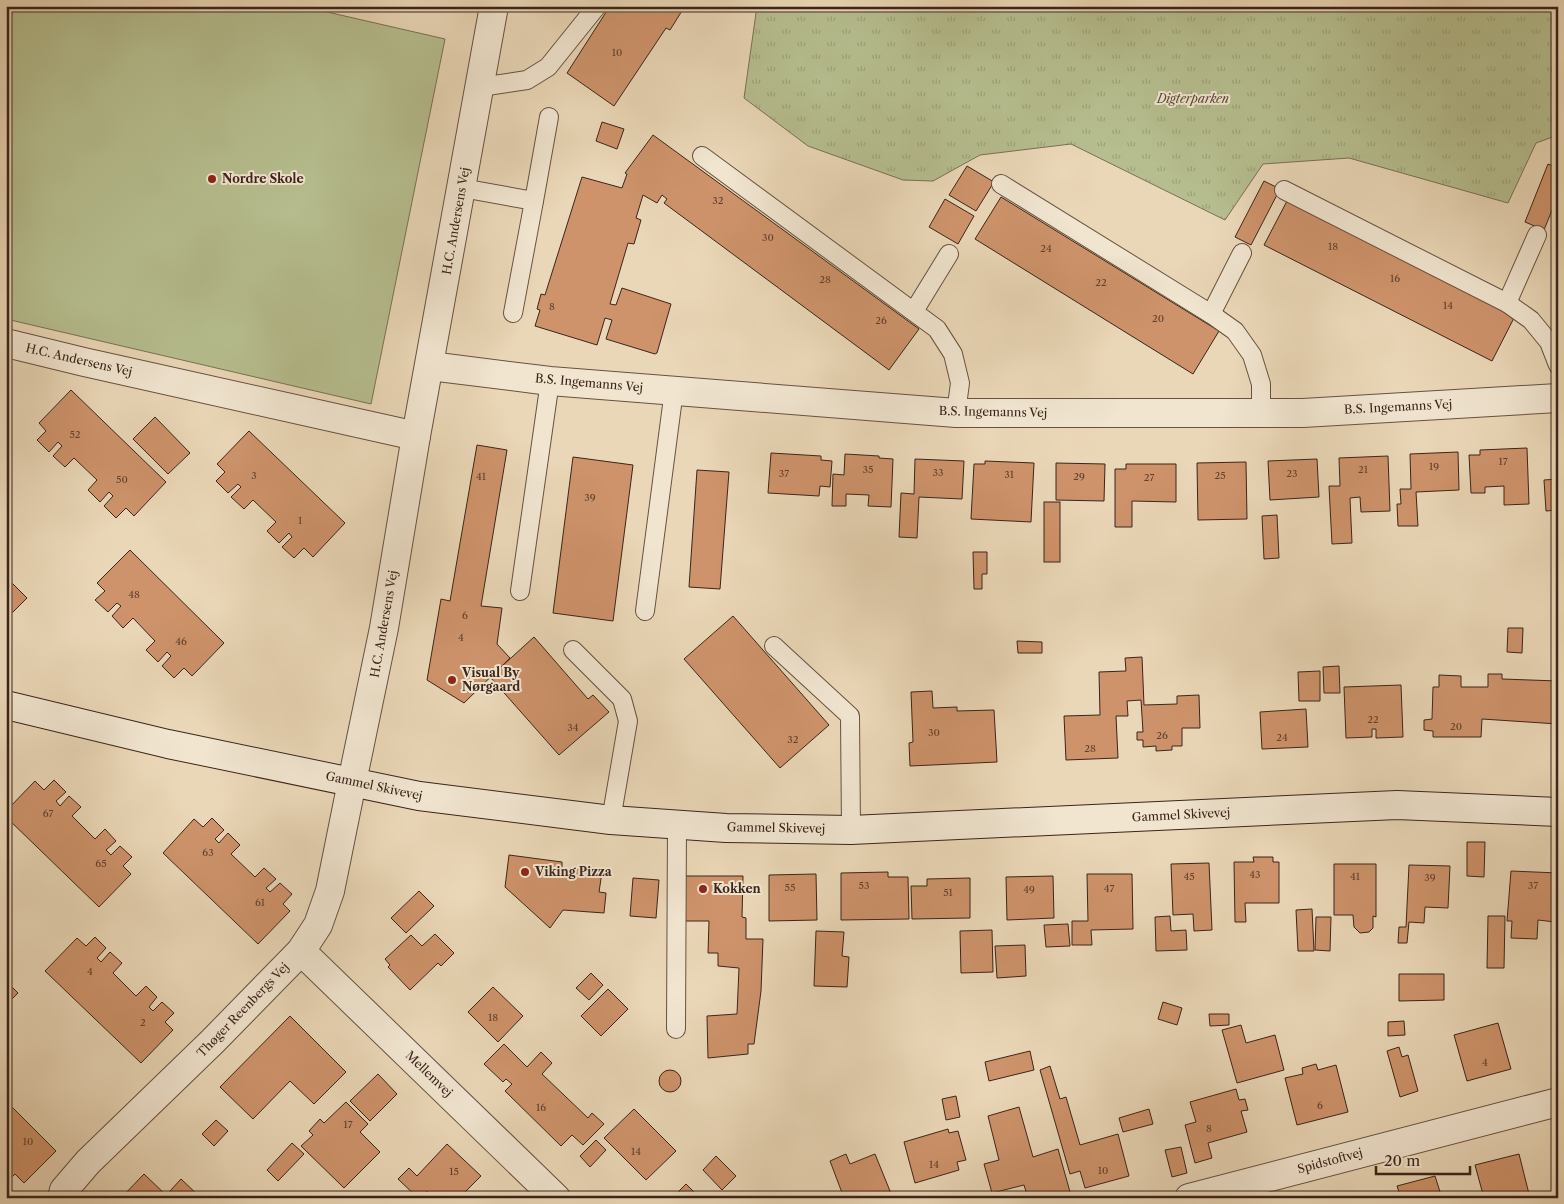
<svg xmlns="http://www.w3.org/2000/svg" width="1564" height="1204" font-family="'Libre Caslon Text',serif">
<defs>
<pattern id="park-tufts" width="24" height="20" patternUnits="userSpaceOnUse" patternTransform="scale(1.25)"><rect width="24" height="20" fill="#b6be8f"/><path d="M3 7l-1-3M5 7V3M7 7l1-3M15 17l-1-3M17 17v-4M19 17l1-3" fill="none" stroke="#9da37b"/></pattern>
</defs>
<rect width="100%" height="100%" fill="#ead7b7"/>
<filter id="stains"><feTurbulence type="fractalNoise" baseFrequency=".004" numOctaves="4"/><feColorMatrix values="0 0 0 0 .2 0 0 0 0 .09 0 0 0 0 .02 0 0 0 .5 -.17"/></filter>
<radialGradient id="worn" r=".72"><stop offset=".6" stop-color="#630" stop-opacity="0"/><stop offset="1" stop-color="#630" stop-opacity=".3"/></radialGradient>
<polygon fill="#b6be8f" stroke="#787154" points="6,6 301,6 445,39 371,404 6,319"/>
<polygon fill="url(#park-tufts)" stroke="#787154" points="757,6 1558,6 1558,135 1536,143 1508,203 1349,158 1263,164 1225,220 1071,144 980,155 933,181 903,180 808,146 744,98"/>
<g fill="#ce936b" stroke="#3b241a">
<polygon points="610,6 685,6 670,30 666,28 614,106 567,73"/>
<polygon points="602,122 624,129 617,149 596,141"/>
<polygon points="653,135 919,329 889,370 664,203 667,199 662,195 657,203 643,195 636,218 641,220 634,244 628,243 610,304 616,305 622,288 671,304 657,353 655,354 606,339 612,320 605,318 597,345 535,326 540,310 537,309 541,294 545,295 582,177 622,188 627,174 625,173"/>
<polygon points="1548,164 1558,168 1558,195 1544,230 1525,222"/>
<polygon points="967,166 994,182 976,211 949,195"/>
<polygon points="1264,181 1280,189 1251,245 1235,237"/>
<polygon points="1001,197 1219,331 1193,374 975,239"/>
<polygon points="945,199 974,216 958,244 929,227"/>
<polygon points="1287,201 1515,316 1492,361 1264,245"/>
<polygon points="71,390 166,482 134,516 126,508 116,518 104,506 113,496 109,492 100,502 88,490 97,480 74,458 65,467 53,456 62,446 58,442 49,452 37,440 46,431 39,423"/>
<polygon points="155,417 190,453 168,474 133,439"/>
<polygon points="249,431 345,523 313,557 304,548 294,558 282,547 292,537 289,533 279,543 267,531 276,522 253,500 244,509 231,497 241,487 238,484 228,493 216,481 225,472 217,464"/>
<polygon points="477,445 507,450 481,606 502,608 497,644 510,658 464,703 427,680 441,599 450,601"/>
<polygon points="1527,448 1529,504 1504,505 1504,486 1485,487 1485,493 1471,493 1469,455 1480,455 1480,450"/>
<polygon points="1458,452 1459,490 1416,492 1418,526 1398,526 1397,504 1401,504 1400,489 1411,489 1410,454"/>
<polygon points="771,453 821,456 821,460 832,461 830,487 820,486 819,496 768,493"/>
<polygon points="845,454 879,456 879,458 893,459 891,507 868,506 869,495 846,494 846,506 832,506 833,474 844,475"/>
<polygon points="1388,456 1390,511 1361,512 1360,497 1350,498 1352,543 1332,544 1329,486 1340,486 1339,458"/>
<polygon points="573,457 633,465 613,621 553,613"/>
<polygon points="915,459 964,461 962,499 919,497 917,538 899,537 901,493 914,494"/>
<polygon points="1317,459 1319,497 1270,500 1268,461"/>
<polygon points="985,461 1034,463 1031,522 971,519 974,464 985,464"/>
<polygon points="1246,462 1247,519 1198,520 1197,463"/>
<polygon points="1056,463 1105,464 1104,501 1056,500"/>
<polygon points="1126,464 1176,464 1176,502 1132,501 1132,527 1115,527 1115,469 1126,469"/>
<polygon points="697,470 729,472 720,589 689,587"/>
<polygon points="1558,479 1558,510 1546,511 1544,480"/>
<rect x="1044" y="502" width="16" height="60"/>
<polygon points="1277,515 1279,558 1264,559 1262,516"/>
<polygon points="130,550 224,643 192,676 184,668 174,678 162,666 171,656 167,652 158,662 146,650 155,641 133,618 123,628 112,616 121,606 117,603 108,612 95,600 105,591 97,583"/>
<polygon points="973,552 987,552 987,574 982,574 982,589 974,589"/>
<polygon points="6,577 27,598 6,619"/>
<polygon points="733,616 829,725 780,768 684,659"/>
<polygon points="1508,628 1523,628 1522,653 1507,652"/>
<polygon points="534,637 588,699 593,695 609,712 559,755 490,677"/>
<polygon points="1017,641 1042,642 1042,653 1018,653"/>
<polygon points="1142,657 1144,705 1177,704 1177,696 1199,695 1200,728 1182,728 1182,746 1172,746 1172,750 1156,751 1156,746 1143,747 1143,740 1137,740 1137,732 1143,732 1141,700 1127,701 1128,716 1116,716 1118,758 1066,760 1064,716 1100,715 1099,672 1126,671 1125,658"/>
<polygon points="1339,666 1340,693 1324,693 1323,667"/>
<polygon points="1320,671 1320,701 1299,701 1298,672"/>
<polygon points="1488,674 1502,674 1502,679 1558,681 1558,724 1482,719 1481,737 1433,737 1433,731 1424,730 1424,720 1432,719 1433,687 1439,687 1439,675 1461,676 1461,687 1488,687"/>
<polygon points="1401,685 1403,737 1376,738 1376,729 1372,729 1372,737 1346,738 1344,687"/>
<polygon points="932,691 933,708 957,707 957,711 994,710 997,762 910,766 909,743 913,742 911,692"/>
<polygon points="1306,709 1308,747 1262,749 1260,712"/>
<polygon points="54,780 66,792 56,801 60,806 69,796 81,807 72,816 95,839 105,829 116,841 106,850 111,855 120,846 132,857 123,866 131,874 99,907 6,817 6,811 35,781 44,790"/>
<polygon points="212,818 224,830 215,839 219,843 228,833 240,845 231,854 255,877 264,868 276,879 266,888 270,892 280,883 292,894 283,904 290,911 258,944 163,853 194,819 203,827"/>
<polygon points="1467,842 1485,842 1484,877 1467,876"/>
<polygon points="509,855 562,862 562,868 602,872 599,892 606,893 604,913 563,910 550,928 505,887"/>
<polygon points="1253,857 1273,857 1273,862 1279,862 1279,903 1245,903 1246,922 1235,922 1234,862 1254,862"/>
<polygon points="1209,863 1212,930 1194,931 1193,914 1173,915 1171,864"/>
<polygon points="1334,864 1376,864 1376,917 1373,916 1373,928 1369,932 1360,933 1354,927 1353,915 1334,915"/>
<polygon points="1409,865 1450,866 1448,908 1425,907 1424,923 1409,922 1407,943 1398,943 1399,927 1406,927"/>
<polygon points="1511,871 1558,873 1555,922 1538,920 1537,939 1511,938 1512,921 1507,921"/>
<polygon points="888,872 888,877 908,877 909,919 841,920 841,873"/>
<polygon points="816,874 817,920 769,921 769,875"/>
<polygon points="1087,874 1132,874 1133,929 1091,930 1092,945 1072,945 1072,921 1088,921"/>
<polygon points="685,876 743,876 742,917 746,918 746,939 763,939 761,991 754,1044 748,1044 748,1054 708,1058 707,1016 737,1014 739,968 718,966 718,953 708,953 709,921 684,921"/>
<polygon points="1053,876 1054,918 1007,920 1006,877"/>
<polygon points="633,878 659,880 656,918 630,916"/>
<polygon points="970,878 970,918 912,919 911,886 927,886 927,879"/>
<polygon points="419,891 434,906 406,933 391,918"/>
<polygon points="1312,909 1314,951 1298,951 1296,910"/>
<polygon points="1170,916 1171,931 1186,930 1187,950 1156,951 1155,917"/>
<polygon points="1488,916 1505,916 1504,968 1487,968"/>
<polygon points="1316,917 1331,917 1330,951 1315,950"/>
<polygon points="1068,924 1070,946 1046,947 1044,925"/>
<polygon points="992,930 993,972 961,973 960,931"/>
<polygon points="816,931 844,932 842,956 849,957 847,987 814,986"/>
<polygon points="435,934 454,953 441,966 438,963 410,990 388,967 390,965 385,959 411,935 422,946"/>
<polygon points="95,937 106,948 97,958 101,962 110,952 122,963 113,973 136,996 146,986 157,997 149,1007 153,1011 162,1002 174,1013 165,1022 173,1030 141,1063 45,971 77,938 86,946"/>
<polygon points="1025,945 1026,976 997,978 995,946"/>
<polygon points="591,973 603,985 589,1000 576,988"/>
<polygon points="1399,974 1444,974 1444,1000 1399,1001"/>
<polygon points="6,981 18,993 6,1005"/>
<polygon points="493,987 523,1016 498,1042 468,1012"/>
<polygon points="608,989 628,1009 601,1036 581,1016"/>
<polygon points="1163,1002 1182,1008 1177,1025 1158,1019"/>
<polygon points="1209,1014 1229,1014 1229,1025 1210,1026"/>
<polygon points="290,1016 346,1072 314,1104 290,1081 253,1119 220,1087"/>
<polygon points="1404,1021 1405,1035 1388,1036 1388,1022"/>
<polygon points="1498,1023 1511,1069 1467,1081 1454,1035"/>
<polygon points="1241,1025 1246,1043 1275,1035 1284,1070 1237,1083 1222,1030"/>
<polygon points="504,1044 527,1067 541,1052 552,1063 542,1074 588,1118 592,1113 604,1124 583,1145 572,1135 561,1146 505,1091 512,1084 506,1079 503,1082 484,1064"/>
<polygon points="1399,1047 1402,1057 1408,1055 1418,1091 1400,1097 1387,1051"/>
<polygon points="1030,1051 1034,1070 989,1081 985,1062"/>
<polygon points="1316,1064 1318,1070 1336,1065 1348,1112 1297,1125 1285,1078 1303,1074 1302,1068"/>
<polygon points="1050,1066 1060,1099 1066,1097 1080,1145 1118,1134 1129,1176 1085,1188 1080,1171 1070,1174 1040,1070"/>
<circle cx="670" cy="1081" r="11"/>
<polygon points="378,1074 397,1094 370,1121 350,1101"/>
<polygon points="1236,1089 1239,1100 1245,1099 1248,1110 1241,1111 1247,1132 1208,1143 1212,1158 1195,1163 1185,1125 1196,1122 1190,1102"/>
<polygon points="956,1096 960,1117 946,1120 942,1099"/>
<polygon points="6,1101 56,1151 24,1183 15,1174 6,1183"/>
<polygon points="346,1102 368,1124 360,1132 380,1152 344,1188 301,1146 313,1135 309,1131 320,1119 324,1123"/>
<polygon points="1019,1107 1033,1157 1058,1149 1070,1192 1049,1198 1028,1198 1024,1185 992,1193 984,1164 999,1160 988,1116"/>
<polygon points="634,1109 676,1151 646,1180 604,1138"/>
<polygon points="1149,1109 1153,1124 1123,1132 1119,1118"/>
<polygon points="216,1120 228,1131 214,1146 202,1134"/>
<polygon points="948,1129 949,1133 958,1131 966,1160 957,1162 959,1170 915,1183 904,1142"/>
<polygon points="596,1140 606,1150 590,1167 580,1156"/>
<polygon points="292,1143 304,1154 278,1181 267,1170"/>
<polygon points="447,1144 481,1176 459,1198 433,1198 427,1191 420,1198 418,1198 398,1179 409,1168 417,1176"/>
<polygon points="1181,1147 1187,1173 1172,1177 1165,1150"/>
<polygon points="846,1154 850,1164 875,1154 892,1196 887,1198 844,1198 830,1161"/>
<polygon points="1519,1154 1530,1198 1484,1198 1475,1165"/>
<polygon points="716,1156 736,1176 722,1190 703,1170"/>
<polygon points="144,1174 168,1197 172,1194 170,1191 181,1179 200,1197 199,1198 121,1198"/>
<polygon points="1435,1176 1441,1195 1448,1194 1449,1198 1401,1198 1397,1186"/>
<polygon points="686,1184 700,1198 672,1198"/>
</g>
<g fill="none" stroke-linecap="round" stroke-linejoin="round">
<g stroke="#675141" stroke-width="20">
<g id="service">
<polyline points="480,87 527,80 548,67 597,6"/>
<polyline points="702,156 937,329 953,354 960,383 956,413"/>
<polyline points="1001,184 1211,314 1235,331 1252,355 1261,384 1261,413"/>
<polyline points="462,188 534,201 513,313"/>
<polyline points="1284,190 1507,303 1531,320 1549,342 1558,365"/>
<polyline points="534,201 549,117"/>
<polyline points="1507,303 1537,235"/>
<polyline points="914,311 949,254"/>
<polyline points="1211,314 1242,253"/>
<polyline points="520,591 550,381"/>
<polyline points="645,611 674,390"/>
<polyline points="774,646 850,716 851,830"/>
<polyline points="573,650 622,699 628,721 611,820"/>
<polyline points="676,1029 677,825"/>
</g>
</g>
<g stroke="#675141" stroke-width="30">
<g id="minor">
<polyline points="6,343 84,362 416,436"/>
<polyline points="430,366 550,381 956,413 1303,413 1558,398"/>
<polyline points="301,951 556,1198"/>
<polyline points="62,1198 64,1190 88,1162 213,1041 301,951 318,925 330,891 352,782"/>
<polyline points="1189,1198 1558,1102"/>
</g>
</g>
<g stroke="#675141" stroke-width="30">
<polyline id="tertiary" points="352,782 384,628 416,436 494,6"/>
</g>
<g stroke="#3b241a" stroke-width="30">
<polyline id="secondary" points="6,705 168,744 419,796 611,820 726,828 851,830 1397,805 1558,812"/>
</g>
<use href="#service" stroke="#f1e5d0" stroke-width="18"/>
<use href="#minor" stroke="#f1e5d0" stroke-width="28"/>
<use href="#tertiary" stroke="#f1e5d0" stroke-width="28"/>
<use href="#secondary" stroke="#f1e5d0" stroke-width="28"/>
</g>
<g fill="#8f2418" stroke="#f1e5d0" stroke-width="2">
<circle cx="212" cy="179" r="5"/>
<circle cx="452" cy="680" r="5"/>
<circle cx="525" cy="872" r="5"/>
<circle cx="703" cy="889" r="5"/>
</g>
<g text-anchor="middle" stroke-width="4" stroke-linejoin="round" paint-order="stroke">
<g font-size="10" fill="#60402e">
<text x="617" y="56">10</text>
<text x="718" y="204">32</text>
<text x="768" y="241">30</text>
<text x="1333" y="250">18</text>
<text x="1046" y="252">24</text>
<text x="1395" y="282">16</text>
<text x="825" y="283">28</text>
<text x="1101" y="286">22</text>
<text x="1448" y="309">14</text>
<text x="552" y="310">8</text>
<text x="1158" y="322">20</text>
<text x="881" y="324">26</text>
<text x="75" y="438">52</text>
<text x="1503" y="465">17</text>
<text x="1434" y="470">19</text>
<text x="868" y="473">35</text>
<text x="1363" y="473">21</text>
<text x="938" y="476">33</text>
<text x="784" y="477">37</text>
<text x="1292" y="477">23</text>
<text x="1009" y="478">31</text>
<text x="254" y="479">3</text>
<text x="1220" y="479">25</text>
<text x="481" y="480">41</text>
<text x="1079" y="480">29</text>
<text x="1149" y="481">27</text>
<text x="122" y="483">50</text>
<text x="590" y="501">39</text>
<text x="300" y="524">1</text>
<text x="134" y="598">48</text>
<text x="465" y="619">6</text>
<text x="461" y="641">4</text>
<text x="181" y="645">46</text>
<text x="1373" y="723">22</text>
<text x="1456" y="730">20</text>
<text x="573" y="731">34</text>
<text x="934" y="736">30</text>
<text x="1162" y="739">26</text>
<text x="1282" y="741">24</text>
<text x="793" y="743">32</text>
<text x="1090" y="752">28</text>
<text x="48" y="817">67</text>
<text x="208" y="856">63</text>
<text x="101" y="867">65</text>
<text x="1255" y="878">43</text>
<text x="1189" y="880">45</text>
<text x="1355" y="880">41</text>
<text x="1430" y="881">39</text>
<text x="864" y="889">53</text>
<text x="1533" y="889">37</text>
<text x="790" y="891">55</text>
<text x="1109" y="892">47</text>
<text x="1029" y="893">49</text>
<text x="948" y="896">51</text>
<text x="260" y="906">61</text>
<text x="90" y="975">4</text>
<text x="493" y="1021">18</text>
<text x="143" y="1026">2</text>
<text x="1485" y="1066">4</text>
<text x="1320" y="1109">6</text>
<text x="541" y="1111">16</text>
<text x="348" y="1128">17</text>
<text x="1209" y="1132">8</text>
<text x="28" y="1145">10</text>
<text x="636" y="1155">14</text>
<text x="934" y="1168">14</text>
<text x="1103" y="1174">10</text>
<text x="454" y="1175">15</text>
</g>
<g font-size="12" font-style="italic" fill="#5a4a37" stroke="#f1e5d0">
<text x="1193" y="103">Digterparken</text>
</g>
<g font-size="12" font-weight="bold" fill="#3b241a" stroke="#f1e5d0" text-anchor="start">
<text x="222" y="183">Nordre Skole</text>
<text x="462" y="677">Visual By<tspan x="462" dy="14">Nørgaard</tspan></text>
<text x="535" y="876">Viking Pizza</text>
<text x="713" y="893">Kokken</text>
</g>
<g font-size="12" fill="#3b241a" stroke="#f1e5d0">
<text transform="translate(456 221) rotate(-80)" y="4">H.C. Andersens Vej</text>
<text transform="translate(79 360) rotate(13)" y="4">H.C. Andersens Vej</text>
<text transform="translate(589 383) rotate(5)" y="4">B.S. Ingemanns Vej</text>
<text transform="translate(1398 407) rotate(-3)" y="4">B.S. Ingemanns Vej</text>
<text transform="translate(993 412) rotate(1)" y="4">B.S. Ingemanns Vej</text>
<text transform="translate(384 624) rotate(-80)" y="4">H.C. Andersens Vej</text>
<text transform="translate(374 786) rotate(12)" y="4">Gammel Skivevej</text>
<text transform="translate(1181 815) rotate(-3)" y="4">Gammel Skivevej</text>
<text transform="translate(776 828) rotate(1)" y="4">Gammel Skivevej</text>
<text transform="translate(243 1010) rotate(-46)" y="4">Thøger Reenbergs Vej</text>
<text transform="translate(429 1074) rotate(44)" y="4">Mellemvej</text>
<text transform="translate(1330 1161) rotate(-15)" y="4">Spidstoftvej</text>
</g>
</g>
<rect width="1564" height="1204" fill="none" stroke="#ead7b7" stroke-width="25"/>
<rect x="8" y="8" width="1549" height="1189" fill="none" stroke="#3b241a" stroke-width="2.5"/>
<rect x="12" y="12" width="1539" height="1179" fill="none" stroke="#3b241a"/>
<path d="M1376 1166v8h94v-8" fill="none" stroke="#3b241a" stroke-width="2.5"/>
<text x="1384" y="1166" font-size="15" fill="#3b241a" stroke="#f1e5d0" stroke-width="4" paint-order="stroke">20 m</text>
<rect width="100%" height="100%" filter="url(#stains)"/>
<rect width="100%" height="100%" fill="url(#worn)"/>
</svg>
